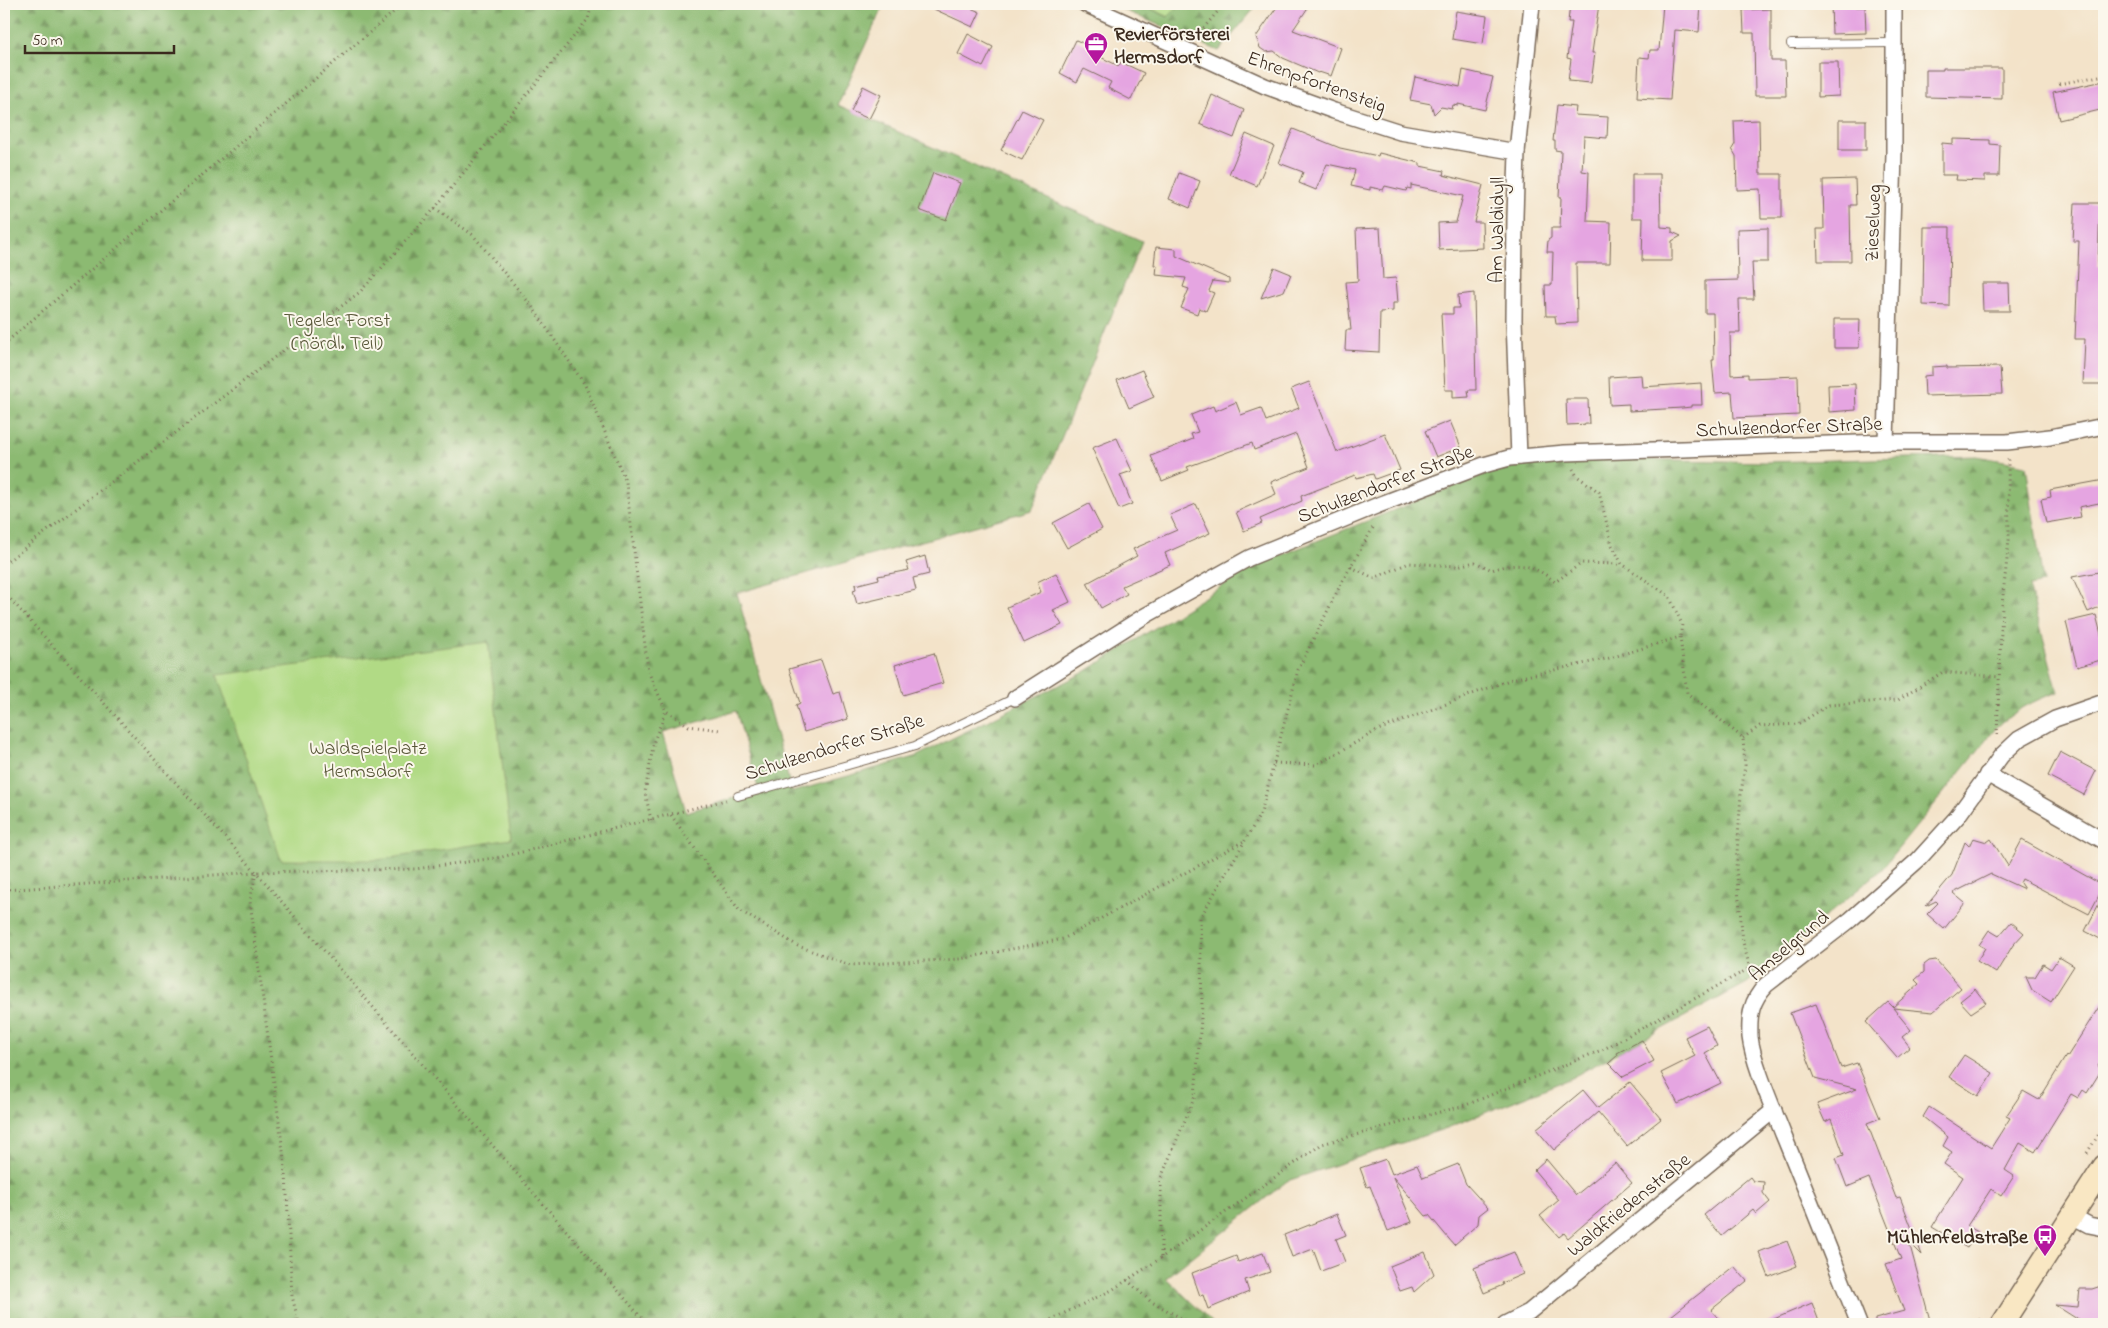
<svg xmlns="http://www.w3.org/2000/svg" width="2108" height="1328" font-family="'Indie Flower',sans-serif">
<defs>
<pattern id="grass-tufts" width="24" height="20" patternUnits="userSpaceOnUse" patternTransform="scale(1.25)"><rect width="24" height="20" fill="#b1da85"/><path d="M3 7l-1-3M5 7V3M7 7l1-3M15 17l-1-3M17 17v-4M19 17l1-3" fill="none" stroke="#99bb72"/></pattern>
<pattern id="forest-firs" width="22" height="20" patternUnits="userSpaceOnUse" patternTransform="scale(1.25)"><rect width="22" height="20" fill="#8cba72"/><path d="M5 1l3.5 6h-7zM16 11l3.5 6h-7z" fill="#74975d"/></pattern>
</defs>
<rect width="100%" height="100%" fill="#fbf7ec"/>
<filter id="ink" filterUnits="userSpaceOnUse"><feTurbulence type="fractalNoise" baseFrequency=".02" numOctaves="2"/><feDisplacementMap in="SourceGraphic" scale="10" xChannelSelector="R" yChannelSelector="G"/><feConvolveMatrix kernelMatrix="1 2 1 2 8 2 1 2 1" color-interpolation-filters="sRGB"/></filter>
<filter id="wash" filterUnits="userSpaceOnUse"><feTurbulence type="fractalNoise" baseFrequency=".0096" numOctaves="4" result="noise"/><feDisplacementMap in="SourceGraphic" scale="20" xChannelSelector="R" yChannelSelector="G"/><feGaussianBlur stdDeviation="1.12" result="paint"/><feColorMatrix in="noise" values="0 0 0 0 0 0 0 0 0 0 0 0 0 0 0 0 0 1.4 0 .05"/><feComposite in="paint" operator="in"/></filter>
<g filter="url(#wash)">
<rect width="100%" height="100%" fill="#f3e3c9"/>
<polygon fill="url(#grass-tufts)" stroke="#768252" points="1141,4 1181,4 1169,17"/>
<g fill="url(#forest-firs)" stroke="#647248" fill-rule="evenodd">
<path d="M4 4H884L838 105 1142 241 1032 510 737 593 792 792 915 757 1083 673 1254 566 1495 470 1576 458 1766 462 1977 456 2026 465 2043 583 2029 586 2058 692C2034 700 2014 711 1996 728L1881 870 1747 983 1569 1079 1447 1128 1287 1181 1166 1278 1214 1324H4ZM736 711 759 791 686 812 663 732Z"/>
<polygon points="1110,4 1141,4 1168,17 1181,4 1258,4 1219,51"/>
</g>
<polygon fill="#b1da85" stroke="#768252" points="488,642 511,839 377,860 281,860 217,675"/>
<g id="blocks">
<g fill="#e5a5e1">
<polygon points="923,4 961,4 980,12 973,27"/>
<polygon points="1279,4 1299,4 1307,9 1293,30 1341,48 1331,76 1319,72 1318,73 1283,58 1274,51 1266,52 1260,48 1256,37"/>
<polygon points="1570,4 1599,4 1592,53 1595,53 1591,83 1568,81 1571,59 1567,58 1572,22 1568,22"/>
<polygon points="1663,4 1701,4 1699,32 1675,30 1670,100 1637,98 1639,57 1649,58 1650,50 1659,50"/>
<polygon points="1831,4 1854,4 1854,7 1865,7 1866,33 1832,34"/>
<polygon points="1771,9 1771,61 1785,61 1786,96 1755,96 1754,33 1744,33 1743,10"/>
<polygon points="1456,11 1487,16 1483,44 1452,39"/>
<polygon points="968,34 993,47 983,67 958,54"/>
<polygon points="1076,40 1094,48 1092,53 1119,66 1121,62 1144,73 1131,100 1108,88 1111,82 1084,69 1077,82 1060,73"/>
<polygon points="1818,62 1838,62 1839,96 1818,97"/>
<polygon points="1943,68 2002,68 2002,99 1926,97 1926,70 1943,70"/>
<polygon points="1463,70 1493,77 1485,110 1458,104 1458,106 1453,105 1452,109 1441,107 1434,114 1431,104 1410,100 1415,77 1460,87"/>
<polygon points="2104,81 2104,109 2059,120 2053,92"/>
<polygon points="863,86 881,95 869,119 851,111"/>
<polygon points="1212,95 1244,110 1234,138 1200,124"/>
<polygon points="1557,105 1576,107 1575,115 1608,117 1607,138 1584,136 1582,171 1589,172 1587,221 1611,222 1610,263 1576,263 1577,323 1556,324 1555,316 1546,316 1545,285 1552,285 1553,252 1547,252 1548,240 1551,238 1551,228 1560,228 1561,198 1559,198 1561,151 1555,150 1555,141 1553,141"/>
<polygon points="1022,110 1043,120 1022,160 1001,150"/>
<polygon points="1759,120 1760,174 1782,174 1782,218 1761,218 1760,189 1737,190 1736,156 1732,149 1735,144 1734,121"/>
<rect x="1839" y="120" width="27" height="30"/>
<polygon points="1293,129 1340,148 1378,156 1379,153 1420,163 1420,166 1444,171 1443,175 1483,185 1474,222 1482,222 1483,248 1439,250 1438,223 1456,222 1463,196 1411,185 1411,189 1407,188 1406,191 1385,186 1383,190 1370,187 1370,190 1351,186 1355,170 1327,164 1316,190 1299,183 1303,172 1279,163"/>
<polygon points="1246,134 1274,146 1257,186 1229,174"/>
<polygon points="1953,139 1990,140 1990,144 2000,145 1999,176 1985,176 1985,181 1956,180 1957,175 1942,175 1942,143 1953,144"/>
<polygon points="933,173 960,183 946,220 919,210"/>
<polygon points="1179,173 1200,181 1190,208 1169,199"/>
<polygon points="1632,174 1660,174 1661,227 1672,228 1672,232 1681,236 1672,241 1672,261 1642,261 1643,218 1632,218"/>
<polygon points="1855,179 1856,205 1850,205 1851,261 1818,261 1817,229 1824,229 1823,180"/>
<polygon points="2075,203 2100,203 2098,266 2103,266 2101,328 2104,328 2104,384 2083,384 2085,339 2075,339 2079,241 2073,241"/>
<polygon points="1924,227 1950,227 1949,306 1923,305"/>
<polygon points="1380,228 1383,279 1396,278 1398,303 1393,303 1393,311 1380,312 1379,352 1345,350 1346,330 1351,330 1346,282 1358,281 1356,229"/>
<polygon points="1768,228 1768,262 1752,262 1754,299 1739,299 1740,333 1730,333 1731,375 1748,374 1748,378 1798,376 1799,415 1734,418 1732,392 1715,393 1712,360 1714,360 1713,313 1705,313 1705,281 1738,280 1737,229"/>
<polygon points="1156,247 1176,249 1176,256 1229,279 1229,283 1213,281 1209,291 1214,293 1206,311 1199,308 1197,314 1181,308 1189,289 1183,287 1186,278 1156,275 1157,265 1154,265"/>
<polygon points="1274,267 1291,274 1284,291 1261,298"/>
<polygon points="1982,283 2009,283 2010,311 1983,311"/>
<polygon points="1474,293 1476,390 1468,390 1469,397 1453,398 1453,390 1445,390 1441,314 1453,314 1453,308 1459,308 1458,295"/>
<polygon points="1834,319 1860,319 1859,348 1834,348"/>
<polygon points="1947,366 1947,368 2000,367 2002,394 1925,396 1924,376 1932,375 1932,367"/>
<polygon points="1142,370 1154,397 1129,408 1117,380"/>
<polygon points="1641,375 1642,387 1701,383 1702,405 1691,405 1691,407 1682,408 1629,411 1629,404 1610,405 1609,377"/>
<polygon points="1309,382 1337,452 1385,434 1400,470 1375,479 1373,474 1356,478 1355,475 1301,496 1302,501 1260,519 1262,523 1244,531 1236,512 1276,494 1271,482 1309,467 1296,434 1254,450 1252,443 1187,467 1189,470 1162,481 1151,456 1193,439 1191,434 1198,432 1191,415 1213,406 1215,411 1236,402 1241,415 1261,408 1266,421 1299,408 1291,389"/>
<polygon points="1855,384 1856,410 1829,412 1828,385"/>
<polygon points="1566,399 1588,399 1589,424 1567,425"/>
<polygon points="1450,421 1461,447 1436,457 1425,431"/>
<polygon points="1117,438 1132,471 1120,475 1132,504 1119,509 1092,448"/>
<polygon points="2104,480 2104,502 2079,507 2081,517 2046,523 2041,499 2051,497 2050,490"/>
<polygon points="1089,504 1102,529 1067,548 1053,523"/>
<polygon points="1196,504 1210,533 1165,553 1170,565 1122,586 1127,594 1101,608 1087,583 1137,556 1133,549 1177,530 1170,515"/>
<polygon points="925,556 929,574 913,578 916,590 857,604 853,590 856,589 855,585 879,579 878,576 909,570 906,562"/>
<polygon points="2104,571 2104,582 2100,585 2104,595 2104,605 2088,612 2072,577"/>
<polygon points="1056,573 1070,602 1053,610 1062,625 1024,643 1007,607 1041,592 1037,582"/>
<polygon points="2096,615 2104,646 2104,659 2077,667 2066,622"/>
<polygon points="934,653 943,683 903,695 895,665"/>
<polygon points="821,660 833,694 840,692 848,719 804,732 796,705 800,703 789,669"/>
<polygon points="2060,752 2096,771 2084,795 2048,776"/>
<polygon points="1973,838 1987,842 1991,839 2008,866 2022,840 2104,886 2089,914 2022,879 2020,883 2024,889 1991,874 1953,893 1965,903 1944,929 1927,914 1938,903 1936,901 1926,906 1952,875 1965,842 1969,846"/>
<polygon points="2104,894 2104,941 2085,931"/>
<polygon points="2011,922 2024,933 2013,945 1996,973 1977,961 1985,948 1979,945 1989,930 1999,936"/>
<polygon points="2059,957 2074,966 2051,1002 2032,990 2026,977 2035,977 2043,964 2051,969"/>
<polygon points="1936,960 1961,988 1933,1012 1893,1008 1911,1030 1902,1037 1910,1047 1897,1058 1866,1022 1888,1002 1893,1007 1919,984 1915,980 1924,972 1924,965 1929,961"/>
<polygon points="1975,989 1986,1003 1971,1013 1960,1001"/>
<polygon points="2104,999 2104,1057 2098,1066 2102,1069 2087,1093 2083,1090 2078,1098 2071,1094 2035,1152 2020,1143 2005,1170 2014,1176 2001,1196 1991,1189 1967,1226 1978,1232 1967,1248 1932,1227 1963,1177 1944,1164 1952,1152 1943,1146 1948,1137 1923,1117 1929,1107 1991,1148 2010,1118 2006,1116 2023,1091 2039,1100 2066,1056 2067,1057"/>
<polygon points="1816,1004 1841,1068 1857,1063 1880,1118 1867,1123 1896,1198 1900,1197 1922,1255 1909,1242 1931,1324 1875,1324 1875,1319 1904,1311 1886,1264 1901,1259 1869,1178 1847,1187 1836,1158 1844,1155 1831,1119 1825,1122 1817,1104 1857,1089 1815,1078 1790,1013"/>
<polygon points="1707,1026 1717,1046 1705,1053 1721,1083 1678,1104 1661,1073 1695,1056 1685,1037"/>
<polygon points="1642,1040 1654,1061 1623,1077 1609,1063 1618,1055 1617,1053"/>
<polygon points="1964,1055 1993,1073 1978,1096 1949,1077"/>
<polygon points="1630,1082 1661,1119 1627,1146 1598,1112 1554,1150 1536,1129 1583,1090 1598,1108"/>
<polygon points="1386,1159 1392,1174 1417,1165 1423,1178 1458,1164 1466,1184 1488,1208 1479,1215 1478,1224 1454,1245 1429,1215 1426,1216 1393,1177 1412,1222 1388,1231 1370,1186 1367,1187 1360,1168"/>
<polygon points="1546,1159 1576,1195 1615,1163 1632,1183 1568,1238 1564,1233 1559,1237 1540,1216 1559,1200 1534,1170"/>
<polygon points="1750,1177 1753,1181 1764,1182 1763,1193 1770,1202 1756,1214 1753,1210 1722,1236 1704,1215"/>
<polygon points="1337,1214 1346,1235 1336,1239 1345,1262 1321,1271 1313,1249 1292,1257 1284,1235"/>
<polygon points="1787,1241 1797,1266 1769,1277 1759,1252"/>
<polygon points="1425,1252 1434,1274 1414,1292 1412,1287 1400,1291 1390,1266"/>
<polygon points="1514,1252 1523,1274 1502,1283 1503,1285 1484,1293 1474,1268"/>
<polygon points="1263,1253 1270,1272 1245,1280 1249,1292 1208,1309 1203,1295 1200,1296 1192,1273 1236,1256 1238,1262"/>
<polygon points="1734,1266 1747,1281 1711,1310 1723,1324 1661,1324"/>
<polygon points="2104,1285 2104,1324 2085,1324 2055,1305 2078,1307 2080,1289 2092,1289"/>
<polygon points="1812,1303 1820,1324 1762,1324"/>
</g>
</g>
</g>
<g filter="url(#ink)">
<use href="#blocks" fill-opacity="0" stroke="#7b6b5a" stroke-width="1"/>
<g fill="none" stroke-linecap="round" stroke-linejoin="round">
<g stroke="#7b6b5a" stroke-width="10">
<g id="lane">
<polyline points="1791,44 1894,43"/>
<polyline points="738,796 915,746 1015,698"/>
</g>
</g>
<g stroke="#7b6b5a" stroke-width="18">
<g id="street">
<polyline points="1085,4 1265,86 1334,111 1400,132 1517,152"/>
<polyline points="1886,442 1894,153 1894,4"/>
<polyline points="1519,457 1514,320 1515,217 1517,152 1532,4"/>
<polyline points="1015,698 1143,617 1249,558 1376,506 1484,465 1509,458 1565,453 1886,442 2007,442 2050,437 2104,426"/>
<polyline points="1987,774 2104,841"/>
<polyline points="2072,1216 2089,1225 2104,1228"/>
<polyline points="1505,1324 1529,1312 1774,1110"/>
<path d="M1859 1324C1834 1261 1809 1197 1783 1134 1773 1108 1753 1063 1750 1037 1749 1015 1751 1001 1766 985L1850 920 1918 860 1957 817 2001 756 2019 739 2055 719 2104 702"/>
</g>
</g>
<g stroke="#7b6b5a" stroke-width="24">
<polyline id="secondary" points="2002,1324 2104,1166"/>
</g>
<g stroke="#7b6b5a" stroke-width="3" stroke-dasharray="1 4" stroke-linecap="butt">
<polyline points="1197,36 1224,4"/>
<polyline points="2059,84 2104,75"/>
<polyline points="435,208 473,235 531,305 585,385 626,482 648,671 666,711 689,726 720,730"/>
<polyline points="4,344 403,4"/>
<polyline points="1573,469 1577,476 1599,492 1612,545 1622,564 1669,596 1682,624 1680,637"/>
<polyline points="4,564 360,292 435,208 588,19 592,4"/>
<path d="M1351 567 1374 578 1409 563 1457 566 1475 562 1492 570C1517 561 1535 565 1555 582L1582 563 1622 564"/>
<polyline points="4,592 256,872 647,1324"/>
<polyline points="1997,735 2002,605 2009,540 2008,459"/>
<polyline points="1743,738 1760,726 1798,724 1829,705 1898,700 1943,672 2000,677"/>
<polyline points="1274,763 1316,765 1378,730 1512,679 1610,658 1680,637 1687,693 1743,738 1745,765 1741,794 1736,868 1743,942 1750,968"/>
<polyline points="671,815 739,910 798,946 850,965 960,959 1063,939 1244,841"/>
<polyline points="651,820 645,792 654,741 666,711"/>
<polyline points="256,873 250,901 286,1174 292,1296 299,1324"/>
<polyline points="4,890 256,872 415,869 502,857 726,800"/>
<polyline points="2087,1153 2104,1126"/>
<polyline points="1161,1257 1161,1178 1195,1096 1202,1006 1200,918 1261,813 1298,670 1343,580 1374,526"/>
<polyline points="1127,1280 1150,1301 1192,1324"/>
<polyline points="1042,1324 1112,1290 1161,1258 1322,1144 1466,1105 1604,1049 1750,968 1755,974"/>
<polyline points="1977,1324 1981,1318"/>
</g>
<use href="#lane" stroke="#fff" stroke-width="8"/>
<use href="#street" stroke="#fff" stroke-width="15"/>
<use href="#secondary" stroke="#f9e7c3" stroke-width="21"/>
</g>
</g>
<defs>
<g id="office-pin" transform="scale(1.25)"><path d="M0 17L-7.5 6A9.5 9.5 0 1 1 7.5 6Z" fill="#b5179e" stroke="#fbf7ec"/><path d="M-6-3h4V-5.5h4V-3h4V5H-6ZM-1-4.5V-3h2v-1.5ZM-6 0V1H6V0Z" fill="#fff"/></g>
<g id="bus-pin" transform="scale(1.25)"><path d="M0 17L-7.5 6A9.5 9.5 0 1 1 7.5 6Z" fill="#b5179e" stroke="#fbf7ec"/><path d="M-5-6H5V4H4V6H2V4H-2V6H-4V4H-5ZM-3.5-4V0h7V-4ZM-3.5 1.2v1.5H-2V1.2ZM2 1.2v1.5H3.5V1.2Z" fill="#fff"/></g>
</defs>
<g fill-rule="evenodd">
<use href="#office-pin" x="1096" y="44"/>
<use href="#bus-pin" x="2045" y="1236"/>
</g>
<g text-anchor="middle" stroke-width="4" stroke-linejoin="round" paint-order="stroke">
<g font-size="20" font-weight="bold" fill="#3b2a1e" stroke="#fbf7ec" text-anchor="start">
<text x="1114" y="40">Revierförsterei<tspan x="1114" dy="23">Hermsdorf</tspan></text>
<text x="2028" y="1243" text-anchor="end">Mühlenfeldstraße</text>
</g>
<g font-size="20" fill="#3b2a1e" stroke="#fbf7ec">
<text transform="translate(1317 81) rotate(20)" y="7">Ehrenpfortensteig</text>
<text transform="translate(1872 223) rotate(-88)" y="7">Zieselweg</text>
<text transform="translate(1496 230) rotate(-89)" y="7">Am Waldidyll</text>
<text transform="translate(1789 426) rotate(-2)" y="7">Schulzendorfer Straße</text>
<text transform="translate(1385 483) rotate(-21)" y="7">Schulzendorfer Straße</text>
<text transform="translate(834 746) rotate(-17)" y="7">Schulzendorfer Straße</text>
<text transform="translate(1788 945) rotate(-40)" y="7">Amselgrund</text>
<text transform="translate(1628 1204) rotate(-39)" y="7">Waldfriedenstraße</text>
</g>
<g font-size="20" fill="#585638" stroke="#fbf7ec">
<text x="337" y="326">Tegeler Forst<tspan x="337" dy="23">(nördl. Teil)</tspan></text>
<text x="368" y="754">Waldspielplatz<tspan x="368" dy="23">Hermsdorf</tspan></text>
</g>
</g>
<rect width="2108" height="1328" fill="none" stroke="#fbf7ec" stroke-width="20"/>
<path d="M25 45v8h149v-8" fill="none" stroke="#3b2a1e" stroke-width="2.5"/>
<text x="32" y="45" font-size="15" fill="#3b2a1e" stroke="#fbf7ec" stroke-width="4" paint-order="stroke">50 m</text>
</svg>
